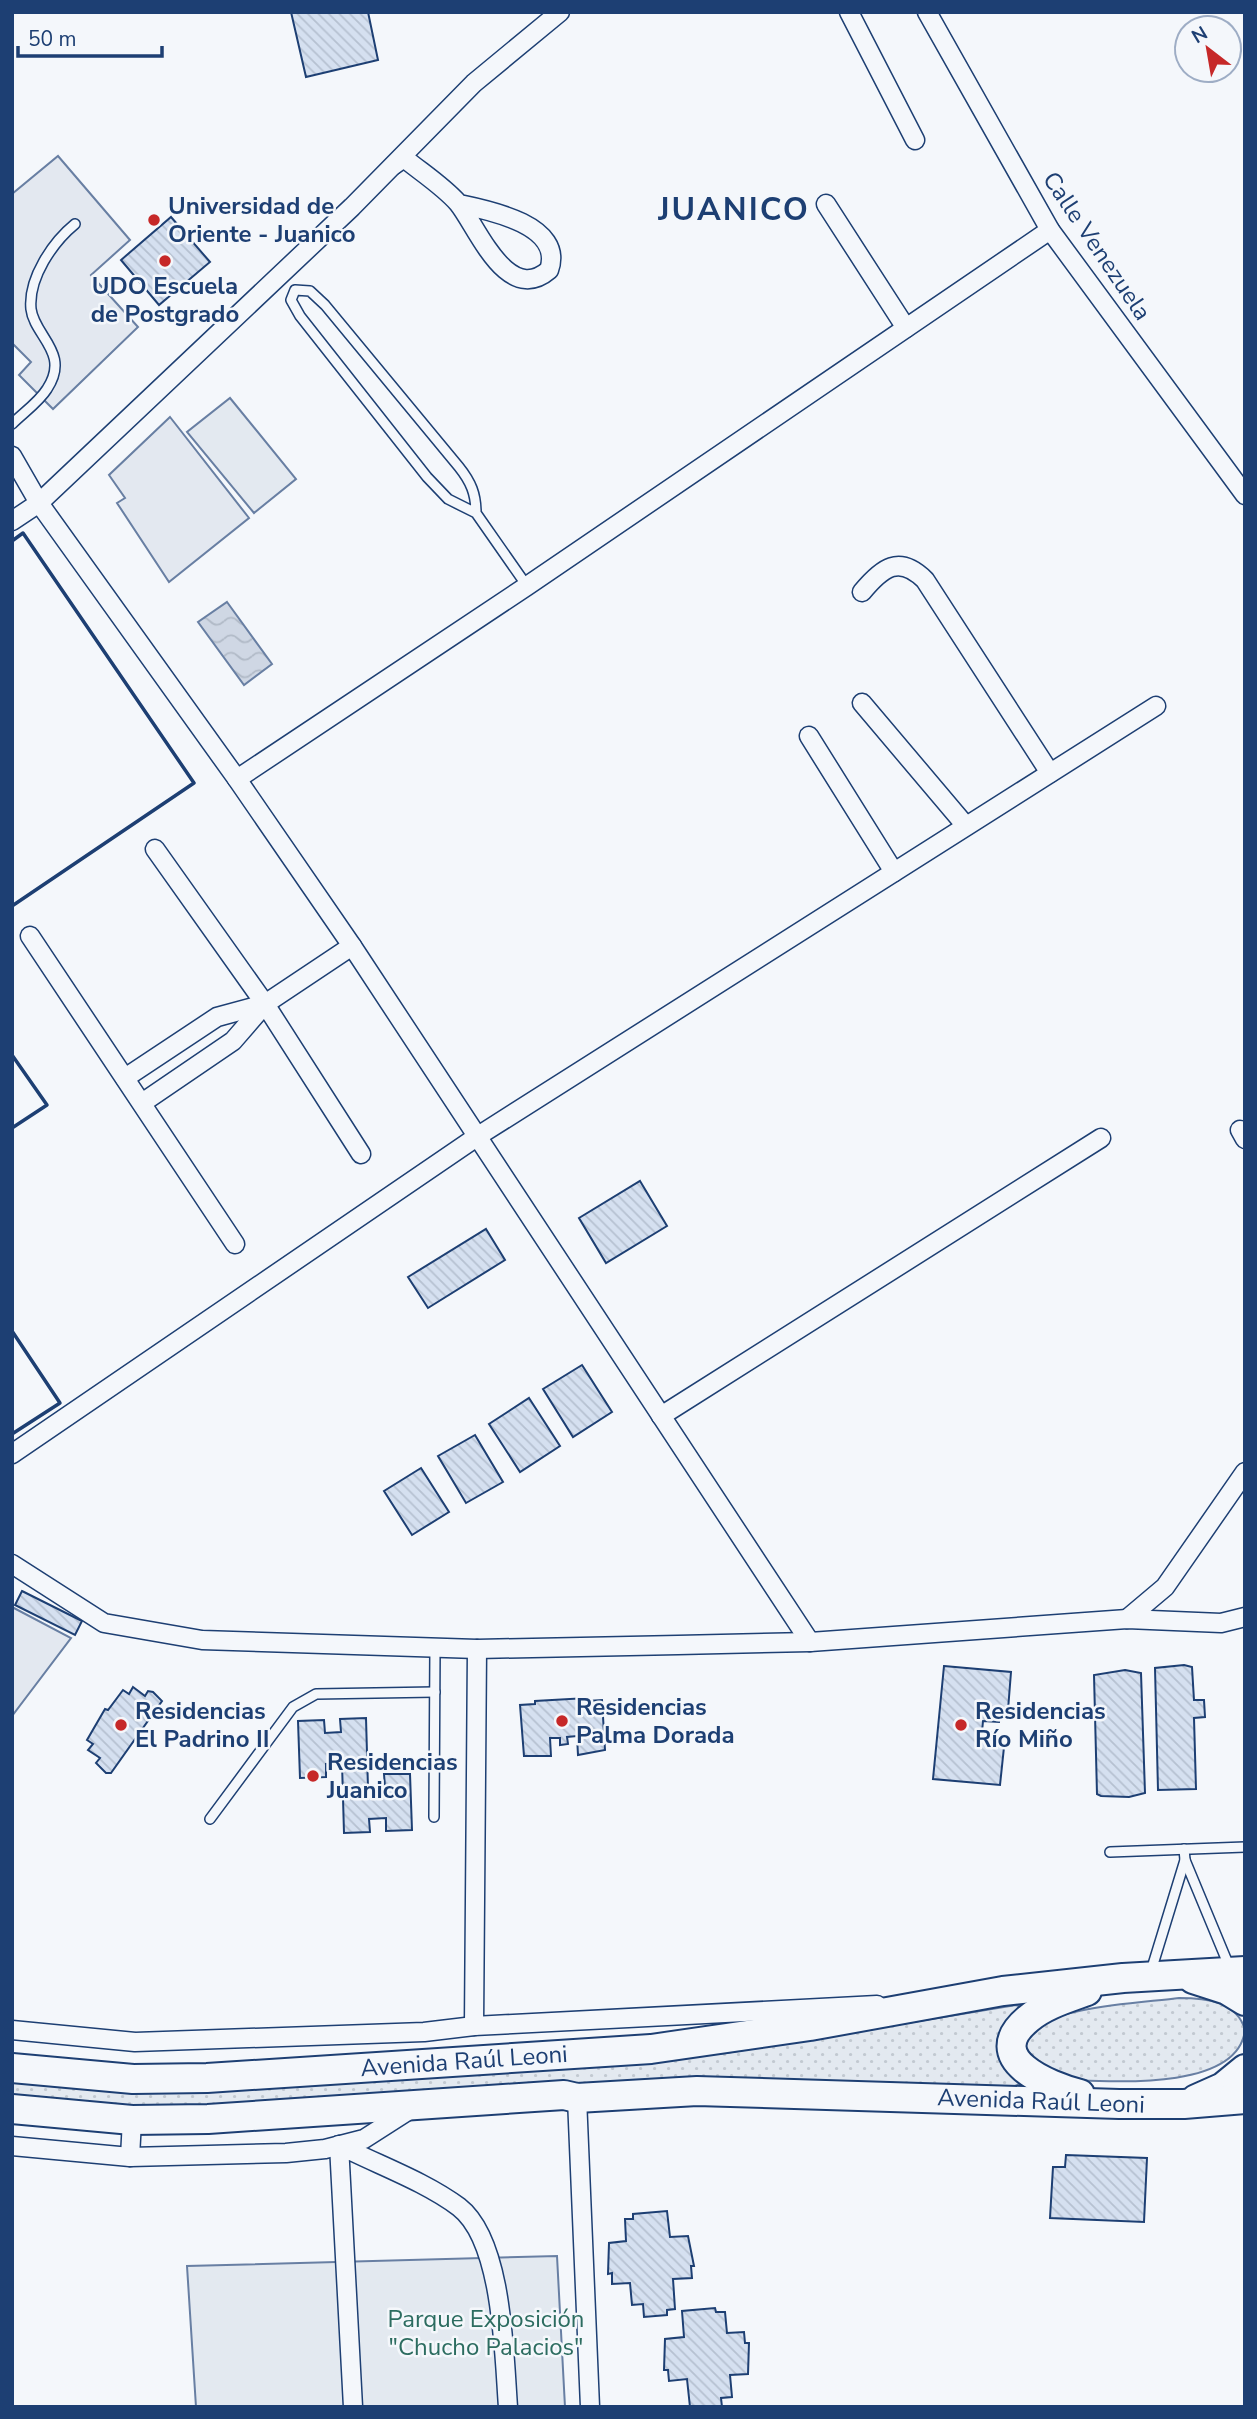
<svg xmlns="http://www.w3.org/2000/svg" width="1257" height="2419" font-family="'Nunito Sans',sans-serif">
<defs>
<pattern id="grass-dots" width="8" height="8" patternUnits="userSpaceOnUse" patternTransform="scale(1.75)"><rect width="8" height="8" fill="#e3e9f0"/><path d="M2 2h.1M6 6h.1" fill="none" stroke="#c2c9d1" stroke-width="1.8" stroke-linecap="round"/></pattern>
<pattern id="water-waves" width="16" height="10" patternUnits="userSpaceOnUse" patternTransform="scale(1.75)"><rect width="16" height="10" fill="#cfd7e4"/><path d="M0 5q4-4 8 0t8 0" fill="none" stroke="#b1bac7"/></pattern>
<pattern id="building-back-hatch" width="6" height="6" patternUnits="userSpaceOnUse" patternTransform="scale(1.75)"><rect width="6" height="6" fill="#d5e0f0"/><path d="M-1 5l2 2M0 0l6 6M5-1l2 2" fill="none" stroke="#b6c1d1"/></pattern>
</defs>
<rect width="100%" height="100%" fill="#f4f7fb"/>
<g fill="url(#grass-dots)" stroke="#687fa3" stroke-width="2">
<path d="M1179 1998C1205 1998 1237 2001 1245 2030 1238 2090 1116 2082 1073 2080L1061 2077 1026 2055C1025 2048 1022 2039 1027 2034 1051 2006 1143 2003 1179 1998Z"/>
<path d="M1016 2005 1021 2007C994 2035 990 2056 1021 2083L1013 2087 746 2079 303 2103 125 2107 12 2097V2079L213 2091 549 2069 726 2053Z"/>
</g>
<g fill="#e3e9f0" stroke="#687fa3" stroke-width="2">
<polygon points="230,398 296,479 254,513 187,432"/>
<polygon points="557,2256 565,2407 196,2407 187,2266"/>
</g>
<g fill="#e3e8f0" stroke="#687fa3" stroke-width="2">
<polygon points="58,156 130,240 91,275 138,327 53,409 19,375 31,362 12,343 12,194"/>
<polygon points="170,417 249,518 169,582 117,503 125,498 109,475"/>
<polygon points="12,1607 71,1638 12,1716"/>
</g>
<polygon fill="url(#water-waves)" stroke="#687fa3" stroke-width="2" points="227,602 272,664 244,685 198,622"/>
<g fill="url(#building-back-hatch)" stroke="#1d3f73" stroke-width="2">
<polygon points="291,12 368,12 378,60 306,77"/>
<polygon points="171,217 210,262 159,305 121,260"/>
<polygon points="640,1181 667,1226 606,1263 579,1218"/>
<polygon points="486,1229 505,1260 428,1308 408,1277"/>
<polygon points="582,1365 612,1412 573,1437 543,1389"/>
<polygon points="529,1398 560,1446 520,1472 489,1424"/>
<polygon points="475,1435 503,1482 466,1503 438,1456"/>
<polygon points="421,1468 449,1512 412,1535 384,1491"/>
<polygon points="22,1591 82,1621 75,1635 15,1605"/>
<polygon points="1184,1665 1192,1667 1194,1700 1204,1700 1205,1717 1194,1718 1196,1789 1158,1790 1155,1668"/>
<polygon points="944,1666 1011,1672 1008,1710 1000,1709 999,1722 983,1721 982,1732 997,1733 996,1746 1004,1747 1000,1785 933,1779"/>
<polygon points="1125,1670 1141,1673 1145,1793 1129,1797 1101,1796 1097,1794 1094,1675"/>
<polygon points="133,1687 145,1696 148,1691 153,1692 162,1701 111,1773 106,1773 96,1763 100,1758 88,1750 93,1744 87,1740 105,1709 108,1710 123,1690 129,1694"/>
<polygon points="587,1698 587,1701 602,1700 605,1750 578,1755 577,1736 567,1737 568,1744 560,1745 560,1738 550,1738 551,1756 524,1756 520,1705 535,1704 535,1701"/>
<polygon points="366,1718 368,1788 385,1787 384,1774 410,1774 412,1830 386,1831 386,1818 369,1819 370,1832 344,1833 342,1763 326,1764 326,1777 300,1778 298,1721 324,1720 325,1733 341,1732 340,1719"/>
<polygon points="1066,2155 1147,2158 1144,2222 1050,2218 1053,2167 1065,2167"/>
<polygon points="667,2211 670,2237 688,2236 694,2266 691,2266 692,2278 673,2279 675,2309 667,2310 667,2315 644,2317 643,2304 632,2305 630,2283 612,2284 612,2273 608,2274 609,2243 626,2241 625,2219 633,2219 633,2214"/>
<polygon points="715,2308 716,2312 725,2312 727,2333 744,2332 745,2343 749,2343 748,2374 730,2375 732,2397 721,2398 722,2407 690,2407 687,2379 669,2381 668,2370 664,2370 665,2339 684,2337 682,2311"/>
</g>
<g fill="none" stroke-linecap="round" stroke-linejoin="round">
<g stroke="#1d3f73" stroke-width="12">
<g id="service">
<path d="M12 424C23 413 39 402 47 389 71 353 34 336 31 309 28 278 53 242 75 224"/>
<path d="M476 513C476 494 471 482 459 467L325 305 310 291 295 290 291 300 300 316 427 477 448 499 476 513 527 586"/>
<polyline points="434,1817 435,1647"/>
<polyline points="210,1819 293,1707 316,1694 435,1692"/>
<polyline points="1110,1852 1245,1847"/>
<polyline points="1185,1860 1229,1966"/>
<polyline points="1151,1971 1185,1860 1184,1849"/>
</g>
</g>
<g stroke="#1d3f73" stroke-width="21">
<g id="minor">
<polyline points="849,12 915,140"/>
<polyline points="927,12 1050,230 1245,495"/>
<path d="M394 165 404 158C421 172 443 186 458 203 477 226 507 306 549 270 565 225 488 210 459 204"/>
<polyline points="826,204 906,328"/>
<polyline points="12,456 39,503 237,779 352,946 810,1642"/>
<polyline points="12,521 39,503 352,207 474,83 560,12"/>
<path d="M862 592C882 568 899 554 925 580L1050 773"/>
<polyline points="862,703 966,826"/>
<polyline points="809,736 894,872"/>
<polyline points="237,779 527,586 1050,230"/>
<polyline points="155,849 265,1004 361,1154"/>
<polyline points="30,936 235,1244"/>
<polyline points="125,1078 217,1017 265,1004"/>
<polyline points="142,1103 233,1041 265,1004 352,946"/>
<polyline points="1240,1130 1245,1139"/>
<polyline points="661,1416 1101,1138"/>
<polyline points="12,1454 478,1136 1156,706"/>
<polyline points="12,1564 104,1623 202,1640 477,1649 678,1645 810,1642 1127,1619 1221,1623 1245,1617"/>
<polyline points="1127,1619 1165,1587 1245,1472"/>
<polyline points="474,2026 477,1649"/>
<polyline points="12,2030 135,2042 424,2032 474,2026 877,2005"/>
<polyline points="577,2098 590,2407"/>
<polyline points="12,2146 130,2157 286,2153 325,2149 364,2139 414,2107"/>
<polyline points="130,2157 132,2120"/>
<path d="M353 2407 339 2145C378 2165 424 2181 459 2207 503 2241 504 2355 508 2407"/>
</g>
</g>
<g stroke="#1d3f73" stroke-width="32">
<g id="trunk">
<polyline points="1193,1979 1227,1990 1245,2001"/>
<polyline points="12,2068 133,2079 207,2078 651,2049 810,2026 1003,1991 1123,1978 1245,1971"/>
<path d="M1080 2094C1049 2086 980 2059 1028 2019 1044 2005 1068 1998 1087 1991"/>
<polyline points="1196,2099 1223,2087 1245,2069"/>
<polyline points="12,2109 132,2120 208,2119 564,2095 577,2098 697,2091 1119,2104 1184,2104 1245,2099"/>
</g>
</g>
<use href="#service" stroke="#f4f7fb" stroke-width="9"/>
<use href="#minor" stroke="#f4f7fb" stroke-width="18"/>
<use href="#trunk" stroke="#f4f7fb" stroke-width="28"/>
<g stroke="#1d3f73" stroke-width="3.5">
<polyline points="12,541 23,533 194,783 12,906"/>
<polyline points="12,1055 47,1105 12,1128"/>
<polyline points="12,1331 60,1403 12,1434"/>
</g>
</g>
<g fill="#c62828" stroke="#f4f7fb" stroke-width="2.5">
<circle cx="154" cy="220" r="7"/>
<circle cx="165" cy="261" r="7"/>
<circle cx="562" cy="1721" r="7"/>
<circle cx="121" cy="1725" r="7"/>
<circle cx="961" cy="1725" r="7"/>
<circle cx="313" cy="1776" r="7"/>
</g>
<g text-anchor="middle" stroke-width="5" stroke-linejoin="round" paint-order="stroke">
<g font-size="24" font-weight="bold" fill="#1d3f73" stroke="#f4f7fb" text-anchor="start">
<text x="168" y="214">Universidad de<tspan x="168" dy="28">Oriente - Juanico</tspan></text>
<text x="165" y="294" text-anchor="middle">UDO Escuela<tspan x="165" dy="28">de Postgrado</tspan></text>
<text x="576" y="1715">Residencias<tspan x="576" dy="28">Palma Dorada</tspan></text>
<text x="135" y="1719">Residencias<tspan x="135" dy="28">El Padrino II</tspan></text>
<text x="975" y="1719">Residencias<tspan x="975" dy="28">Río Miño</tspan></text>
<text x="327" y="1770">Residencias<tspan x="327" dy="28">Juanico</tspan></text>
</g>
<g font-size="24" fill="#1d3f73" stroke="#f4f7fb">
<text transform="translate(1097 246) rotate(56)" y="8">Calle Venezuela</text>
<text transform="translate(464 2061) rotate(-4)" y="8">Avenida Raúl Leoni</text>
<text transform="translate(1041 2101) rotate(2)" y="8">Avenida Raúl Leoni</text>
</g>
<g font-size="24" fill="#2c6c60" stroke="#f4f7fb">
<text x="486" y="2327">Parque Exposición<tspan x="486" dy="28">"Chucho Palacios"</tspan></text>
</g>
<g font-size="32" font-weight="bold" letter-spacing="2" fill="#1d3f73" stroke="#f4f7fb">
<text x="734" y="220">JUANICO</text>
</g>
</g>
<rect width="1257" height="2419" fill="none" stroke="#1d3f73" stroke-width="28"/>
<g transform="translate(1208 49) rotate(329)"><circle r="33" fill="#f4f7fb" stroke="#9eadc5" stroke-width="2"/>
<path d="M0-5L12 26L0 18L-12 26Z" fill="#c62828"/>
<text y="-10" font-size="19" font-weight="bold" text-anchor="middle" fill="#1d3f73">N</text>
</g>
<path d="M18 46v10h144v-10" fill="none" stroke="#1d3f73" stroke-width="3.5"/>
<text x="28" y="46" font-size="21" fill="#1d3f73" stroke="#f4f7fb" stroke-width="5" paint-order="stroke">50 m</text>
</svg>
